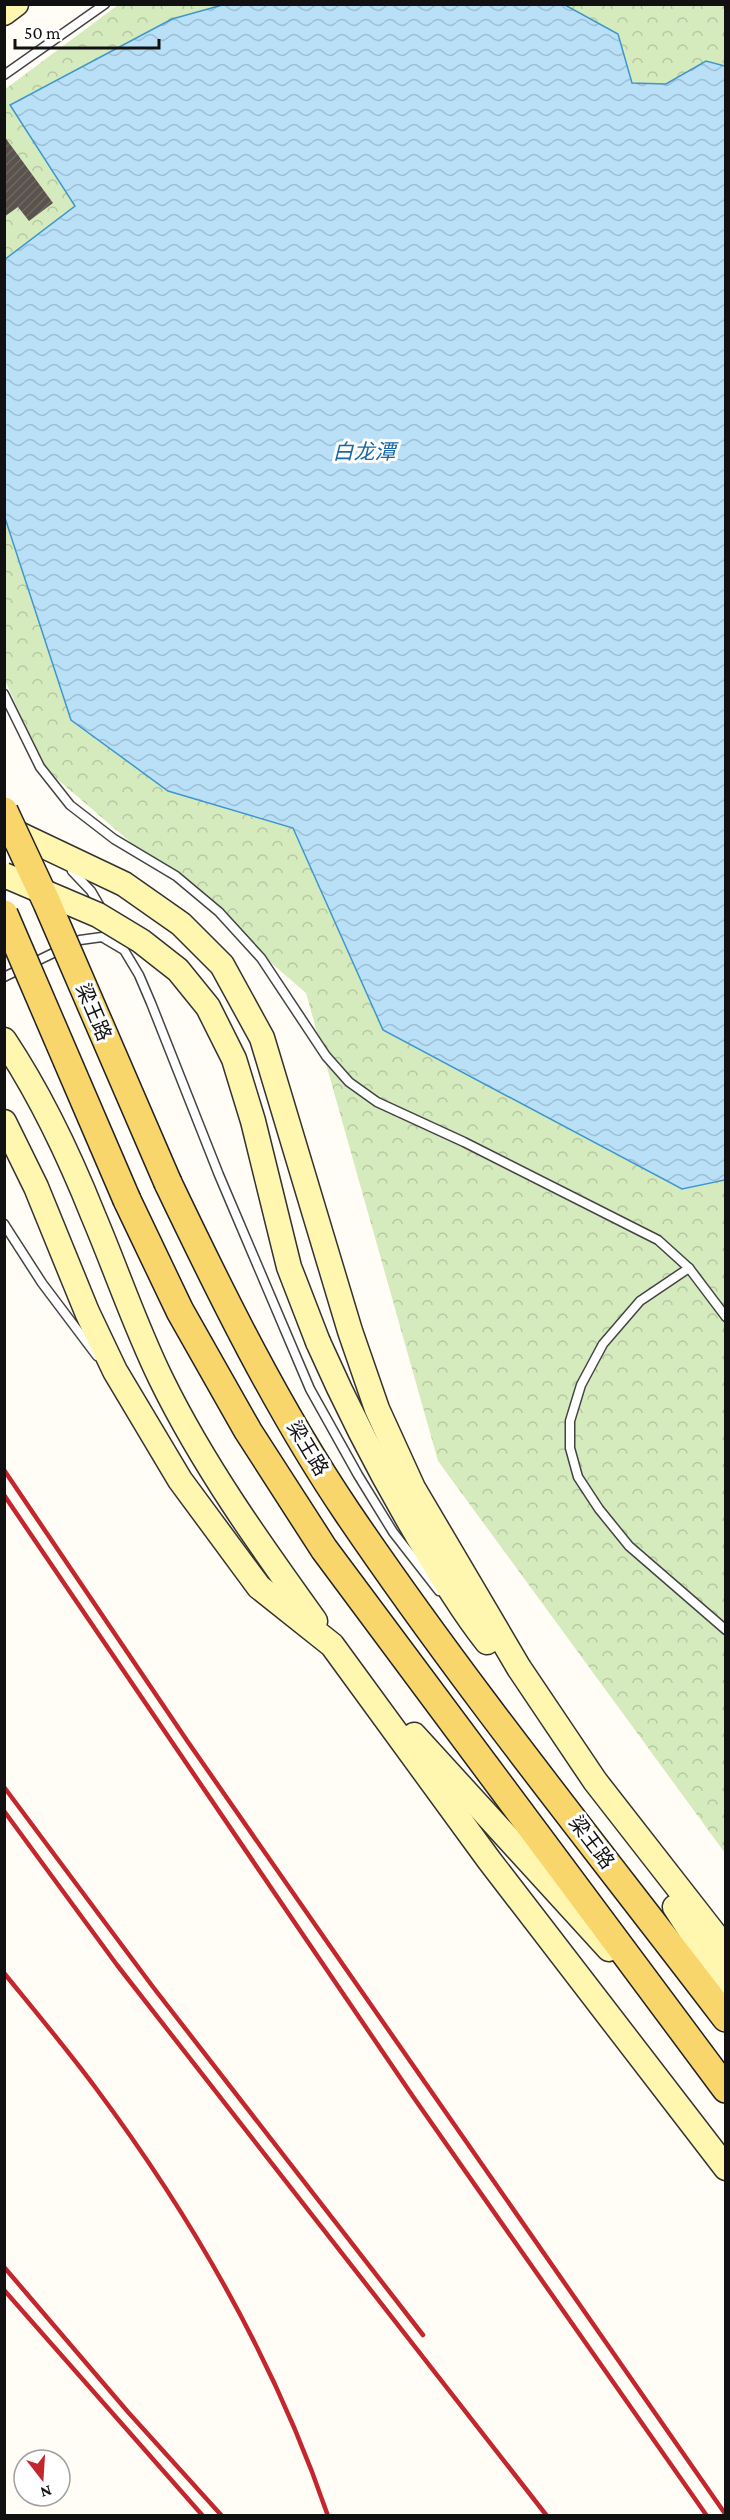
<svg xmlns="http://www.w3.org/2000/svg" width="730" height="2520" font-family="'Crimson Pro','Noto Sans SC',serif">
<defs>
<pattern id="park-crowns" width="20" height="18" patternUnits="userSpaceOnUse" patternTransform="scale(1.5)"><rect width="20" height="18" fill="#d5ebbd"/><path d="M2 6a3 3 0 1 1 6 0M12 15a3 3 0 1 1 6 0" fill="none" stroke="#b6c8a1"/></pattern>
<pattern id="water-waves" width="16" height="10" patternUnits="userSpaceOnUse" patternTransform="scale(1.5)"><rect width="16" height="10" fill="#b9e0f7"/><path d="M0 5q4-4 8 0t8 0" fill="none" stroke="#9ebfd3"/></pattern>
<pattern id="building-hatch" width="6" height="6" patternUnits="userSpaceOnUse" patternTransform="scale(1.5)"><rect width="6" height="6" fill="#5a524d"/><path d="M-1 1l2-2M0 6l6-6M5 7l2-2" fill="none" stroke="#6d6662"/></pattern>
</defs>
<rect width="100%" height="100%" fill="#fffdf5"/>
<polygon fill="url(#park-crowns)" points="118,5 725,5 725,1853 438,1461 306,993 43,767 5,680 4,90"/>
<polygon fill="url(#water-waves)" stroke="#3f96cf" stroke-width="1.5" points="226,4 565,5 618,34 632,83 666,84 706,61 725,66 725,1180 682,1189 383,1030 293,828 168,791 71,720 5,518 4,260 75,206 10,105 172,19"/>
<polygon fill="url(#building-hatch)" points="4,136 53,203 29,221 18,207 4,217"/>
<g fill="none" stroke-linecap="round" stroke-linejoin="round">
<g stroke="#444" stroke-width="11">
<g id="lane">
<polyline points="4,75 105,4"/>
<polyline points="4,694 40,767 70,805 114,839 176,876 219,912 261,958 326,1056 349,1082 377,1102 464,1142 658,1240 689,1268 726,1317"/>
<polyline points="72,871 91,891 102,910"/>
<polyline points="4,977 80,940 102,937 124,950 139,975 151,1003 219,1175 310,1389 358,1475 393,1532 439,1591"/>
<polyline points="4,1224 42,1283 97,1356"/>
<polyline points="689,1268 640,1301 603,1344 581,1385 570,1421 570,1448 578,1477 599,1509 629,1546 726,1630"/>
</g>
</g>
<g stroke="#333" stroke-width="27">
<g id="secondary">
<polyline points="4,13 16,4"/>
<polyline points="4,827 124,884 181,924 222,965 262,1038 350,1331 377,1409 413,1488 519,1668 595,1781 726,1949"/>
<path d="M4 1040C40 1094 69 1155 93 1215 116 1269 135 1326 161 1379 203 1465 259 1543 315 1621"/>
<polyline points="4,1122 36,1187 87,1312 115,1371 180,1480 259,1587 332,1645 489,1860 726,2168"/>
<path d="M318 1342C348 1410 381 1474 419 1538 440 1573 461 1609 487 1642"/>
<polyline points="414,1735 609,1949"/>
<polyline points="675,1907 726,1986"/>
</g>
</g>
<g stroke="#222" stroke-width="30">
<g id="primary">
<path d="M168 1183C221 1294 278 1410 347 1512 465 1686 598 1850 726 2018"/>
<polyline points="127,1200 180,1311 248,1431 324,1549 726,2089"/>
</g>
</g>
<use href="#lane" stroke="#fff" stroke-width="8"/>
<use href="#secondary" stroke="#fff6b0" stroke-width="24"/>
<use href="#primary" stroke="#f9d66b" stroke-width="27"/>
<g stroke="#c4262e" stroke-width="4.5">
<polyline points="4,1470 188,1742 726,2515"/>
<polyline points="4,1495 414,2098 707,2516"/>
<polyline points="4,1787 153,1987 423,2335"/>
<polyline points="4,1811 117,1965 547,2516"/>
<path d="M4 1973C35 2011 66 2048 95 2087 192 2217 275 2361 328 2516"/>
<polyline points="4,2267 128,2412 222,2516"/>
<polyline points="4,2290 203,2516"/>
</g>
<g stroke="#333" stroke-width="27" stroke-linecap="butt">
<polyline id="secondary-bridge" points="4,875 98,915 141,941 178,970 208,1007 234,1059 253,1121 289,1267 318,1342"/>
</g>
<g stroke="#222" stroke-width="30" stroke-linecap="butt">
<g id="primary-bridge">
<polyline points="4,811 47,903 168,1183"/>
<polyline points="4,914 127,1200"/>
</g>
</g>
<use href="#secondary-bridge" stroke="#fff6b0" stroke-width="24"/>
<use href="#primary-bridge" stroke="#f9d66b" stroke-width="27"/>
</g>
<g text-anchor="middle" stroke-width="6" stroke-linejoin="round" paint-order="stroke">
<g font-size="20" fill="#111" stroke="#fff">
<text transform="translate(94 1012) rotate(67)" y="7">梁王路</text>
<text transform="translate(308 1448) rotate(59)" y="7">梁王路</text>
<text transform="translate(592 1842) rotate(53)" y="7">梁王路</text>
</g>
<g font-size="21" font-style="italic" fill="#1768a6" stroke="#fff">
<text x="364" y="459">白龙潭</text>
</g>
</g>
<rect width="730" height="2520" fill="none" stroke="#111111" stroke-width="12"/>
<g transform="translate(42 2478) rotate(163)"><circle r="28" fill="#ffffff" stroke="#a0a0a0" stroke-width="1.5"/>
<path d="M0-4.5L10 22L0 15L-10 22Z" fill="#c4262e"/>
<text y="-9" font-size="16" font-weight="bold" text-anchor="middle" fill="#111111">N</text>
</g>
<path d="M15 39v9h144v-9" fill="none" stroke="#111111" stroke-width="3"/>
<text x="24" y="39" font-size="18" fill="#111111" stroke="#ffffff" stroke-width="4.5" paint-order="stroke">50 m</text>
</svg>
